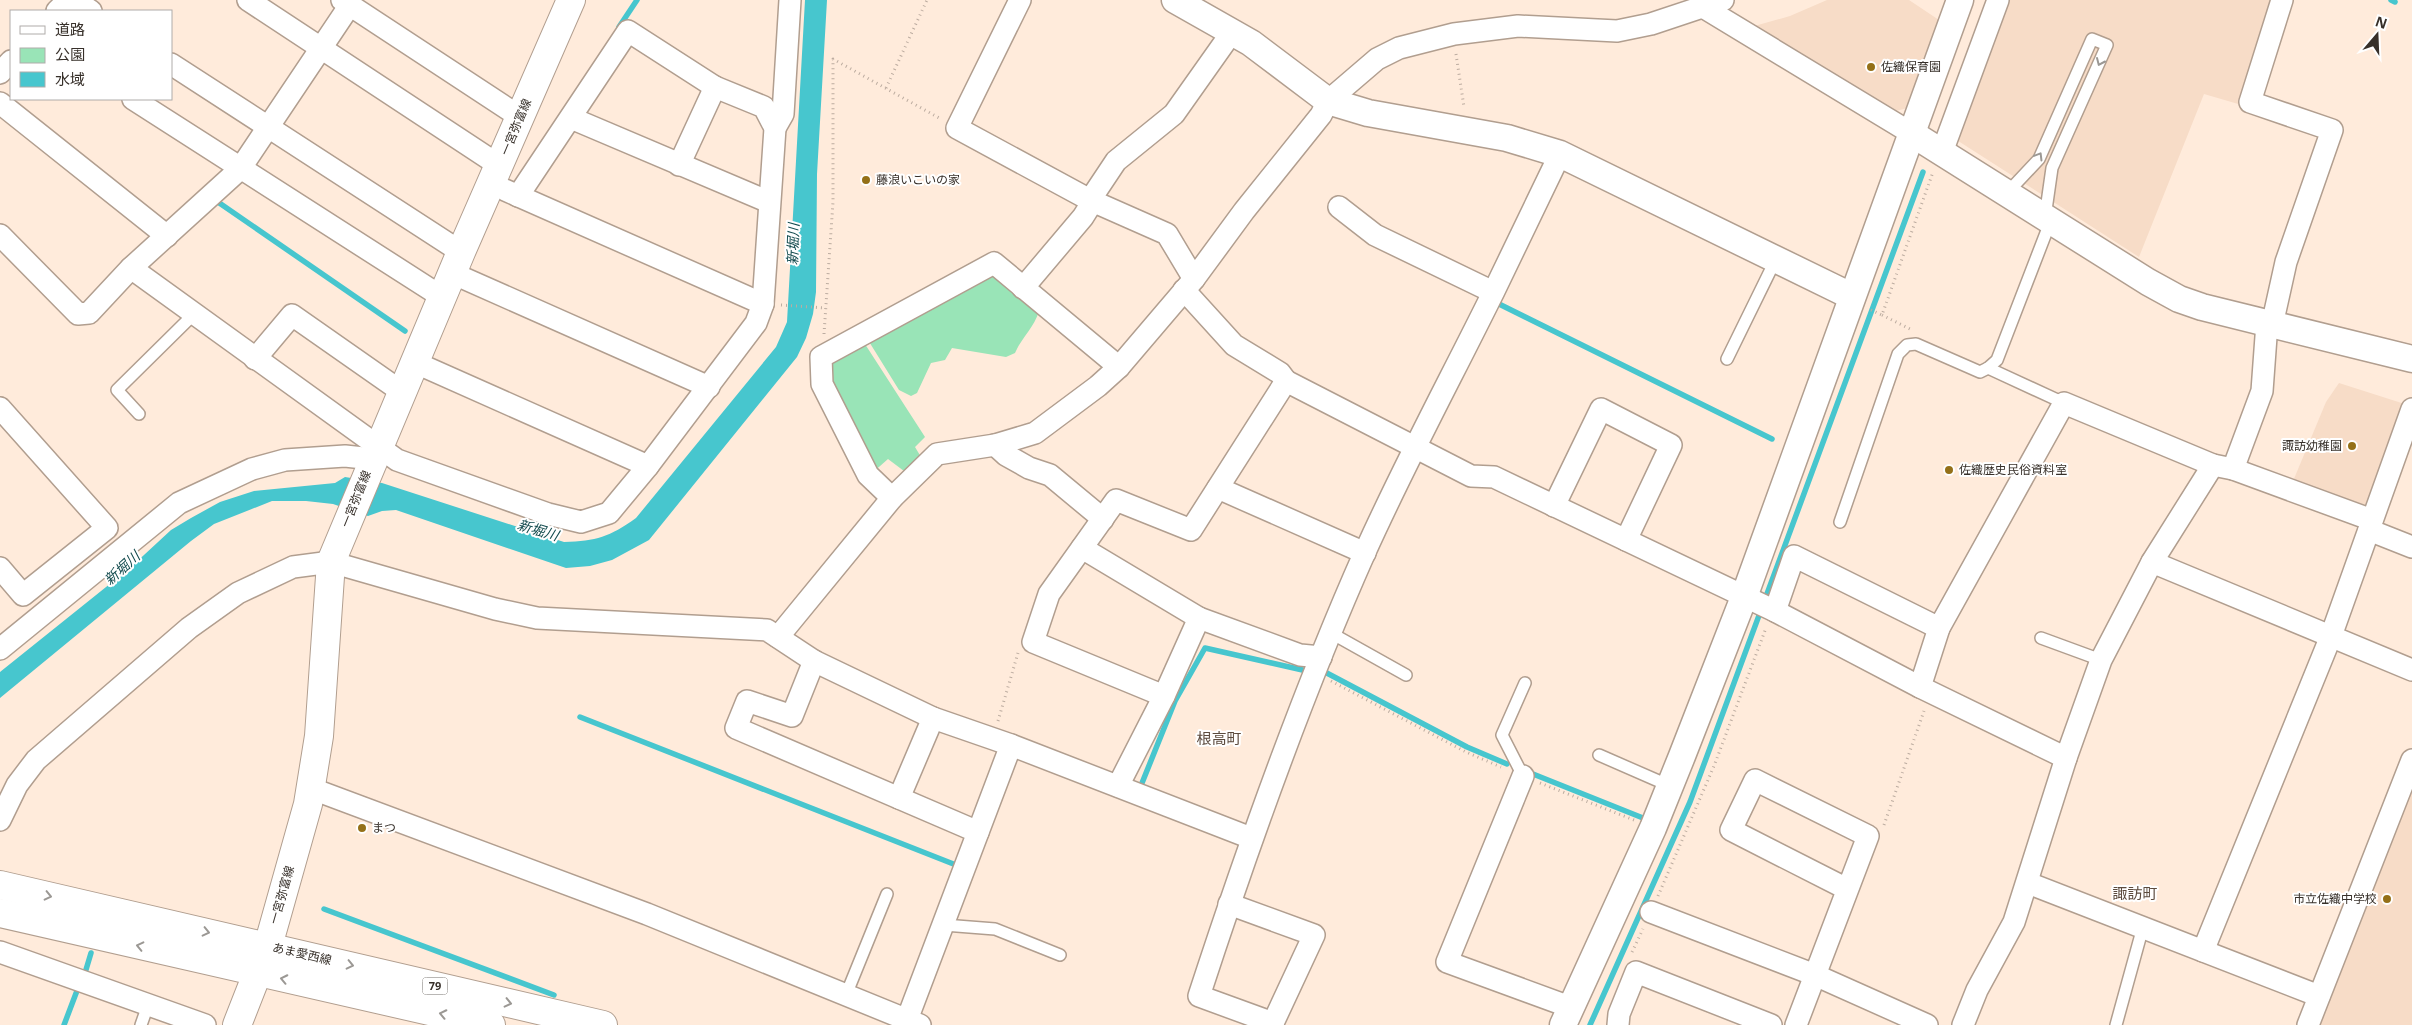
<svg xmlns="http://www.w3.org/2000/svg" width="2412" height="1025" font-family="'Noto Sans','Noto Sans JP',sans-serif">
<rect width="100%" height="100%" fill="#ffebdb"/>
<g fill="#f7dcc7">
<polygon points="1827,0 1909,0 1942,22 1911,107 1892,112 1751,27 1790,16"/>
<polygon points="2003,0 2277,0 2245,106 2204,94 2139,257 1952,137"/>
<polygon points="2339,383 2411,406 2371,518 2291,486 2326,402"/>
<polygon points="2412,773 2412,1025 2314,1025"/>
</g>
<g fill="#99e4b7">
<path d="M987 276 999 277 1039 311C1034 328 1022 337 1015 353L1006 357 952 348 945 360 931 363 917 393 911 396 899 390 868 340Z"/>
<polygon points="863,341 925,437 915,447 921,457 904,471 888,459 871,474 825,386 827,365"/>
</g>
<path fill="#47c6ce" d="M805 0H827L817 174 816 292 813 314 806 338 797 357 649 540 612 560 590 566 566 568 396 510 382 511 368 516 333 504 306 501H272L214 524 191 541 0 698V672L131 567 171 530 191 518 220 502 254 491 335 483 345 477 382 483 564 542C597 541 609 537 636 518L776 347 787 322Z"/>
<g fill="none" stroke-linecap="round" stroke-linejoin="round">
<g stroke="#47c6ce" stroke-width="5.5">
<polyline points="2391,0 2395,2"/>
<polyline points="619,27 637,0"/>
<polyline points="215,200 405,331"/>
<polyline points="1497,303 1772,439"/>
<polyline points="1323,671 1467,747 1507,764"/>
<polyline points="580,717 956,865"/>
<polyline points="1528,772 1643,818"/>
<polyline points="1140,788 1175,701 1205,648 1307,671"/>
<polyline points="324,909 554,995"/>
<polyline points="85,973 91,953"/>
<polyline points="64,1025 78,988"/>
<polyline points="1590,1025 1690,802 1923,172"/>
</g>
<g stroke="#b19e8f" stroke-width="14">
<g id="service">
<polyline points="2007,193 2039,159 2092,39 2107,45 2052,168 2045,217"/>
<polyline points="1727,359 1776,259"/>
<polyline points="1988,368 2064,403"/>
<polyline points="139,414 117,390 194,314"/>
<polyline points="1840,522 1898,354 1907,345 1916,344 1980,372 1988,368 1997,360 2051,220"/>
<polyline points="1331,633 1406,675"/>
<polyline points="2041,638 2101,660"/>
<polyline points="1599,755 1670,786"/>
<polyline points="1523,776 1502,735 1525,683"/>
<polyline points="944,925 995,929 1060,955"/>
<polyline points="846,995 887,894"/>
<polyline points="141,1025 148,1005"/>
<polyline points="2116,1025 2143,927"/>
</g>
</g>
<g stroke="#b19e8f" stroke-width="24">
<g id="minor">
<polyline points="74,0 91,11"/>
<polyline points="248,0 500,166"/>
<polyline points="342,0 520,117"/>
<polyline points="1020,0 957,128 1090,200 1167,234 1194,279"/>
<polyline points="1703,7 1911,133"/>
<polyline points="57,11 68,0"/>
<polyline points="171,64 461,252"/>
<polyline points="0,73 11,61"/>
<polyline points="133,99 442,297"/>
<polyline points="0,103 167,236"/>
<polyline points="571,118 769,202"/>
<polyline points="775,128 783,114 790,0"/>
<polyline points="1942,152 1998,0"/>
<polyline points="679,165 715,87"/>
<polyline points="505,190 763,304"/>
<polyline points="1090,200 1116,161 1174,114 1232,32"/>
<polyline points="1339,207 1375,235 1493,292"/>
<polyline points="0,235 78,314 89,313 131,268 397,460 548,514 581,522 609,513 648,466 756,323 763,304 775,128 764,107 715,87 628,31 518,196"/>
<polyline points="131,268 240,169 350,5"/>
<polyline points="452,273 709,387"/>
<polyline points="1023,288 1083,217 1093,201"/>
<polyline points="1184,290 1234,345 1280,373 1286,381"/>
<polyline points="2272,325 2286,262 2332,130 2250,102 2282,0"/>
<polyline points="255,359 292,315 402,392"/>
<polyline points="414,362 648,466"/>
<polyline points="0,408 107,528 23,595 0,568"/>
<polyline points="995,445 1006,455 1029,468 1050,475 1103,519"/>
<polyline points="2233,469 2372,520"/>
<polyline points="1218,488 1365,553"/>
<polyline points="892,498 868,475 822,384 821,357 994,263 1119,367"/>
<polyline points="1554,506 1601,409 1671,445 1626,540"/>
<polyline points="2369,530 2412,547"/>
<polyline points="1082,548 1199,618"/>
<polyline points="2152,562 2412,670"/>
<polyline points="1775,611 1794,556 1939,628"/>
<polyline points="778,637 892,498 937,454 995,445 1035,433 1098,386 1119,367 1194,279 1244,211 1321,115 1328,101 1377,59 1399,48 1454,34 1518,26 1617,31 1651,24 1723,0"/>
<polyline points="0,649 179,503 252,469 285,460 345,456 373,459"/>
<polyline points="1321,657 1300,655 1199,618 1164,696 1033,642 1049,594 1116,500 1191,530 1286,381 1471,476 1494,477 1775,611 1920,687 2066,758"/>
<polyline points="814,661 792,716 747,701 736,728 978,832"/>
<polyline points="1920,687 1939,628 2064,403 2213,465"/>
<polyline points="1523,776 1447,962 1570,1007"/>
<polyline points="1118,786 1164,696"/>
<polyline points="310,788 647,914 920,1025"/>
<polyline points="899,798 933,718"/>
<polyline points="0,820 17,785 36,760 189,628 238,593 293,567 331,562 495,609 537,618 767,630 814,661 933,718 1011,745 1251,838"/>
<polyline points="2028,883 2319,996"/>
<polyline points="1229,904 1314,935 1273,1023"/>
<polyline points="1651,912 1815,975 1927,1025"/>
<polyline points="2203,951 2331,636 2412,409"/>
<polyline points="0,952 205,1025"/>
<polyline points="905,1025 1011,745"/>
<path d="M1273 1025V1023L1199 996C1248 846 1301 696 1365 552 1405 463 1451 378 1494 291 1516 245 1538 199 1560 154"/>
<polyline points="1618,1025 1619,1014 1636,972 1771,1025"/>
<polyline points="1796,1025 1868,836 1755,780 1731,830 1847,889"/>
<polyline points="1963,1025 1977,990 2014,922 2066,758 2101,660 2152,562 2213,465 2233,469 2262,391 2267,323"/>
<polyline points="2308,1025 2412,760"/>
</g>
</g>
<g stroke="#b19e8f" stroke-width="29">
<g id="tertiary">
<polyline points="1175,0 1251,43 1328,101 1368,113 1507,138 1560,154 1851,296"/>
<polyline points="1911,133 2148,282 2179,299 2202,307 2412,359"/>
<polyline points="1563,1025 1653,828 1682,756 1744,597 1960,0"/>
</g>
</g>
<g stroke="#b19e8f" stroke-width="30">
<polyline id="secondary" points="237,1025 268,946 308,804 319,736 331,562 461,252 571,0"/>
</g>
<g stroke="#b19e8f" stroke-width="30">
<g id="primary">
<polyline points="0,885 603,1025"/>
<polyline points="0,913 491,1025"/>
</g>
</g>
<g stroke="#bcaca0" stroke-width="3" stroke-dasharray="1 4" stroke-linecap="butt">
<polyline points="1456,54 1464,107"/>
<polyline points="886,88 927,0"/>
<polyline points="781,305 826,308"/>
<polyline points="1871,310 1882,315 1933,172"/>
<polyline points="1882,315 1910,329"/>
<polyline points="824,334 833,202 833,59 941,119"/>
<polyline points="1331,681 1466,752 1501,767"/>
<polyline points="998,721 1018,653"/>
<polyline points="1540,783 1634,820"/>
<polyline points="1884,825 1924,711"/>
<polyline points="1658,896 1714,766 1766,628"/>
<polyline points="1632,952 1643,929"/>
</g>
<use href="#service" stroke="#fff" stroke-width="11"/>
<use href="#minor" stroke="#fff" stroke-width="21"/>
<use href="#tertiary" stroke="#fff" stroke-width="26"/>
<use href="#secondary" stroke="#fff" stroke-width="28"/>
<use href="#primary" stroke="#fff" stroke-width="28"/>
</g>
<defs><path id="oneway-chevron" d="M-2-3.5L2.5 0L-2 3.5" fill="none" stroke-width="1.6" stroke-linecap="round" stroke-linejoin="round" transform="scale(1.25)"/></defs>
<g stroke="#9b9894">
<use href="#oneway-chevron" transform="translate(2100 62) rotate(114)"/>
<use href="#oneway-chevron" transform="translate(2039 156) rotate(-59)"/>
<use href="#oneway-chevron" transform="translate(48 896) rotate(13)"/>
<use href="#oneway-chevron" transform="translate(206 932) rotate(13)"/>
<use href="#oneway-chevron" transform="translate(140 946) rotate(-167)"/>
<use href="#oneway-chevron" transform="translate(350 965) rotate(13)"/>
<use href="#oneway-chevron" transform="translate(284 979) rotate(-168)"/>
<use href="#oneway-chevron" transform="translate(508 1003) rotate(13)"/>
<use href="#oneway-chevron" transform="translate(443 1014) rotate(-168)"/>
</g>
<g fill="#947018" stroke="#fff" stroke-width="2">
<circle cx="1871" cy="67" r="5"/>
<circle cx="866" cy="180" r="5"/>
<circle cx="2352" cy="446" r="5"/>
<circle cx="1949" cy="470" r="5"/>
<circle cx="362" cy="828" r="5"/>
<circle cx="2387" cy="899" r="5"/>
</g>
<g text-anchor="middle" stroke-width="4" stroke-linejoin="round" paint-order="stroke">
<rect fill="#fff" stroke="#736e6a" stroke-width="1" x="422.5" y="977.5" width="25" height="17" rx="4"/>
<g font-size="11" font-weight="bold" fill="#37302a">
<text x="435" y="990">79</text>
</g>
<g font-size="12" fill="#37302a" stroke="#fff" text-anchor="start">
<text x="1881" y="71">佐織保育園</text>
<text x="876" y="184">藤浪いこいの家</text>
<text x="2342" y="450" text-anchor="end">諏訪幼稚園</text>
<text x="1959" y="474">佐織歴史民俗資料室</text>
<text x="372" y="832">まつ</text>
<text x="2377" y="903" text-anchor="end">市立佐織中学校</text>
</g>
<g font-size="12" fill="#37302a" stroke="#fff">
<text transform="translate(516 127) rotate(-67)" y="4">一宮弥富線</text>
<text transform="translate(356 499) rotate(-68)" y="4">一宮弥富線</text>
<text transform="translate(282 895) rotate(-74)" y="4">一宮弥富線</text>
<text transform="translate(302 954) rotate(13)" y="4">あま愛西線</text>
</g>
<g font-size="14" font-style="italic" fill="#124a4d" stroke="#fff">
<text transform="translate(793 244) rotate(-88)" y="5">新堀川</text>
<text transform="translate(538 530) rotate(17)" y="5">新堀川</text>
<text transform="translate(122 568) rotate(-42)" y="5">新堀川</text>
</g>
<g font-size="15" fill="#5c4b3e" stroke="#fff">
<text x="1219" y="744">根高町</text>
<text x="2135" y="899">諏訪町</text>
</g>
</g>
<rect x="10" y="10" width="162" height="90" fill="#ffffff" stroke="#afacaa"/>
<rect x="20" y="26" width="25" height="8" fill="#ffffff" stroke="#afacaa"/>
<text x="55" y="35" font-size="15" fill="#37302a">道路</text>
<rect x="20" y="48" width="25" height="15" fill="#99e4b7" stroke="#afacaa"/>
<text x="55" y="60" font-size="15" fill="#37302a">公園</text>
<rect x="20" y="72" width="25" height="15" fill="#47c6ce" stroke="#afacaa"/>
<text x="55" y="85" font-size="15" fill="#37302a">水域</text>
<g transform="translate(2377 35) rotate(19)" stroke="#ffffff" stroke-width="4" paint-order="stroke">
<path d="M0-4L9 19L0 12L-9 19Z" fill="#37302a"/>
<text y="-8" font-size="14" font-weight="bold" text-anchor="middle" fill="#37302a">N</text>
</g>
</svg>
